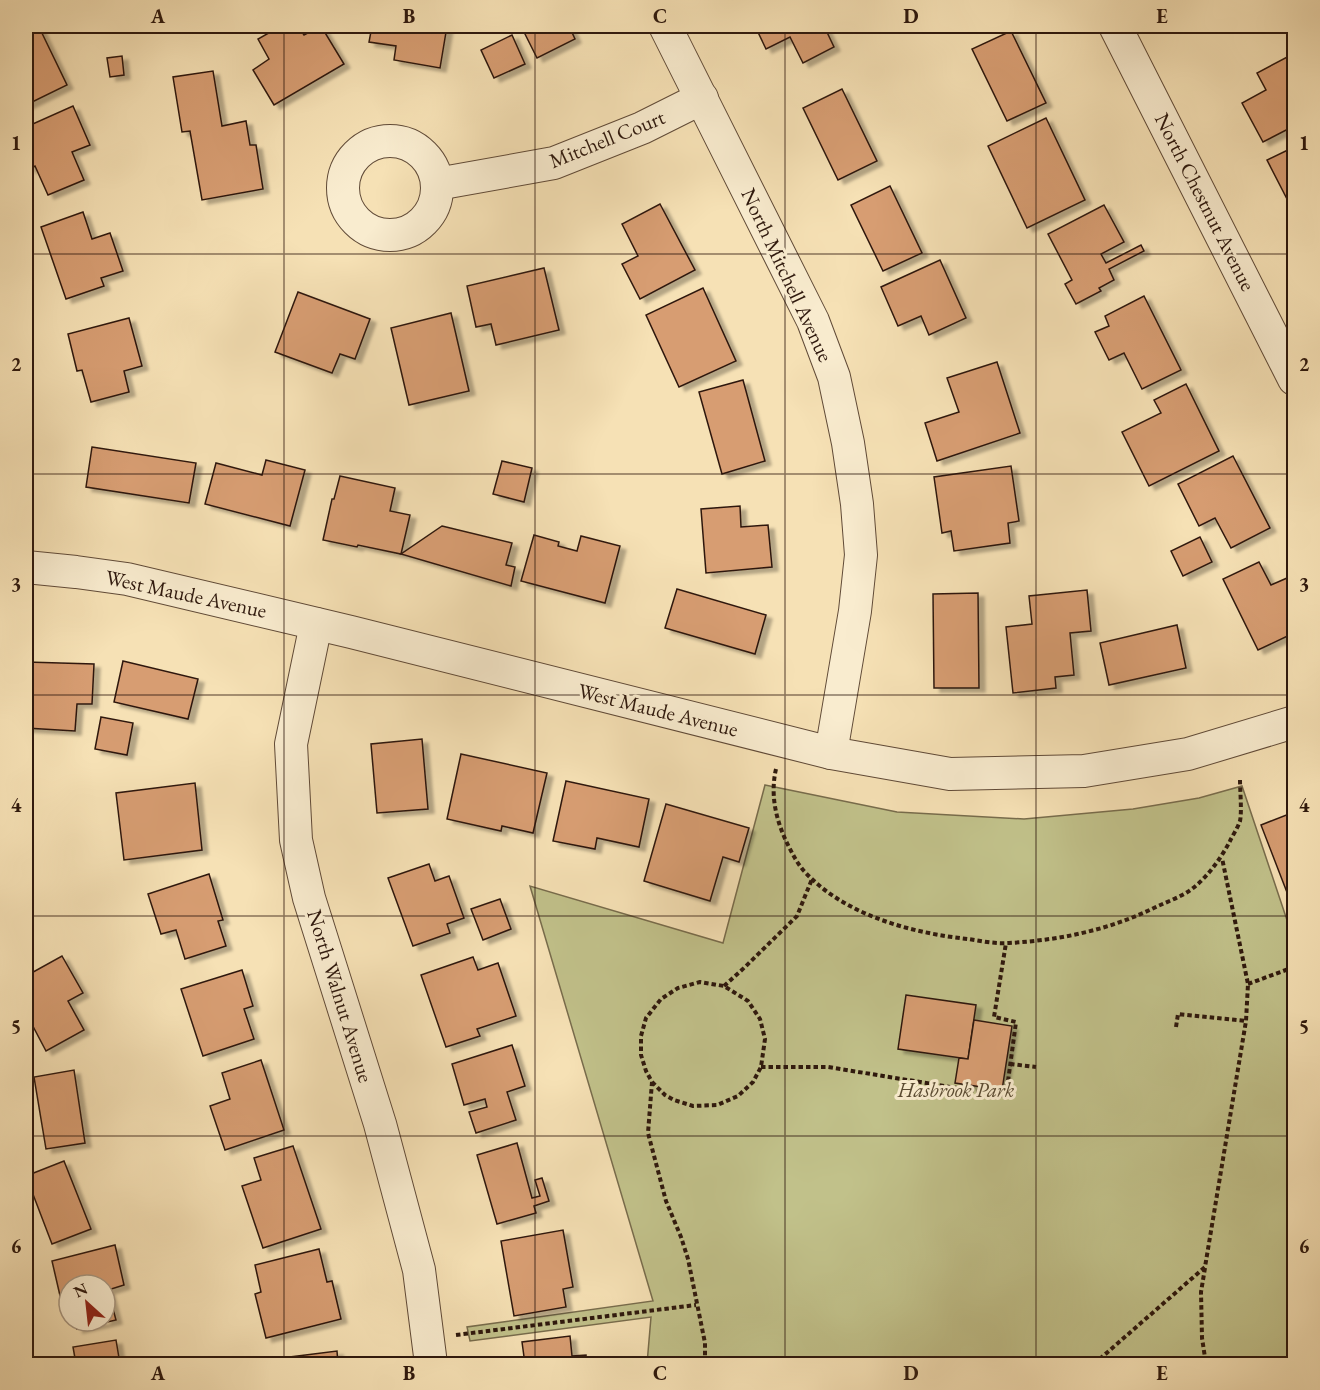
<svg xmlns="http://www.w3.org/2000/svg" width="1320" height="1390" font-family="'EB Garamond',serif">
<defs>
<filter id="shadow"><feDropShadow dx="6" dy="4" stdDeviation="1.5" flood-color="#0004"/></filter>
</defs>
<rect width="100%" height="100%" fill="#f6e1b5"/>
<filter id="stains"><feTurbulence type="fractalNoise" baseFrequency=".00333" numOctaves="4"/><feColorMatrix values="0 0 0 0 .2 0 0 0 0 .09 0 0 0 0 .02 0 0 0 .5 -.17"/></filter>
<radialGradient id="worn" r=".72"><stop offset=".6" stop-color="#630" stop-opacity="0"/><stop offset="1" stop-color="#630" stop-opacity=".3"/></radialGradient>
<polygon fill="#c1c18a" stroke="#786c4c" stroke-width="1.5" points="765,785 897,812 1024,819 1133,809 1199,798 1242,786 1293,938 1294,937 1294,1364 647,1364 651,1317 470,1341 467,1327 653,1301 530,886 723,943"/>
<g fill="#d79d72" stroke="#2e180d" stroke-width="1.5" filter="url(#shadow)">
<polygon points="281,26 298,26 304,35 321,26 344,64 274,105 253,70 269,59 258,39"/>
<polygon points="372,26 447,26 440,68 394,60 396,46 369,42"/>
<polygon points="521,26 569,26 575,39 537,58"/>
<polygon points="755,26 824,26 834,47 803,63 790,37 766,49"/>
<polygon points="39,27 67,85 26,105 26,33"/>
<polygon points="1011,31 1046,103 1007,121 972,49"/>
<polygon points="512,35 525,64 494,78 481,50"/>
<polygon points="1291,55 1294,61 1294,126 1263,142 1242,103 1266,90 1257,73"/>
<polygon points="122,56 124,75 110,77 107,58"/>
<polygon points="213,71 222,126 246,121 250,145 256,145 263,189 202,200 190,131 182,132 173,77"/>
<polygon points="842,89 877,161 838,180 803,108"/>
<polygon points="73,106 90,145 72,152 84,180 48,195 35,166 30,169 26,159 26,127"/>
<polygon points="1046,118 1085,200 1027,228 988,146"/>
<polygon points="1294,147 1294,196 1294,195 1287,199 1267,160"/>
<polygon points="890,186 922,253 883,271 851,205"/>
<polygon points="660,204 695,270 640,299 622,264 638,256 622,224"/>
<polygon points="1104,205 1124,242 1101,254 1106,263 1141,245 1144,251 1109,269 1114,280 1099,288 1101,291 1076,304 1065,284 1072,280 1048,234"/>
<polygon points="83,212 92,239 110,233 123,271 101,278 104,286 66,299 41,227"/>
<polygon points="940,260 966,318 929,335 921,316 898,326 881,287"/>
<polygon points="544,268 559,330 496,345 491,324 476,327 467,286"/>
<polygon points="703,288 736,361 679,387 646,315"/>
<polygon points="298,292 370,319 355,359 340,354 332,373 275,352"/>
<polygon points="1144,296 1181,370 1142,389 1124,353 1109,360 1095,332 1109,326 1105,316"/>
<polygon points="451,313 469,391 409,405 391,328"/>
<polygon points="129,318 142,366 124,371 129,392 91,402 82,370 77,371 68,334"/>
<polygon points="997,362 1020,433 937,461 925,423 959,412 947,378"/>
<polygon points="743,380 765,461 722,474 699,392"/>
<polygon points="1186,384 1219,451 1149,486 1122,432 1161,413 1154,400"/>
<polygon points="92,447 196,463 189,503 86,487"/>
<polygon points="1233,456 1270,528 1231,548 1215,518 1199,526 1178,484"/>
<polygon points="266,460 305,470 290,526 205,504 216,463 262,475"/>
<polygon points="502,461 532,468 524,502 493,494"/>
<polygon points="1011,466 1019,521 1008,523 1010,543 954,551 951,531 942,533 934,477"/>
<polygon points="340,476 395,488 390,511 410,515 401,554 358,545 357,547 323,540 332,499 334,499"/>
<polygon points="740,506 741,527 768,525 772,567 706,573 701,509"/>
<polygon points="442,526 512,543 506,565 515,567 511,586 401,554"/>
<polygon points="534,535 559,542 558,546 577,551 581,536 620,546 605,603 521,581"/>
<polygon points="1200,537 1212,562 1183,576 1171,551"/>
<polygon points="1259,562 1271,585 1294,575 1294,633 1258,650 1223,579"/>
<polygon points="677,589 766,615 755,654 665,628"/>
<polygon points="1087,590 1091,631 1070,633 1074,675 1055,677 1056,688 1013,693 1006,627 1032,624 1029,596"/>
<polygon points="978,593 979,688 934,688 933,594"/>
<polygon points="1177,625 1186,668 1109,685 1100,643"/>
<polygon points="123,661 198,679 188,719 114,702"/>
<polygon points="26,662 94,664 92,704 77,704 75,731 26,728"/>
<polygon points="101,717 133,723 127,755 95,749"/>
<polygon points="422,739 428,809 377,813 371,744"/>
<polygon points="461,754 547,773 533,833 502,826 501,831 447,819"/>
<polygon points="566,781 649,799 639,847 597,838 595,849 553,841"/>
<polygon points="195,783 202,850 124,860 116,793"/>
<polygon points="666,804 749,828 739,862 723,857 710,901 644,881"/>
<polygon points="1294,812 1294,892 1288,895 1261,825"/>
<polygon points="429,864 435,881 449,876 464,918 447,924 450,933 413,946 388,878"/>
<polygon points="209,874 223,920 218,921 226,946 185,959 176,930 161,934 148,894"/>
<polygon points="500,899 511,929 483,940 471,909"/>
<polygon points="62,956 83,993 68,1001 84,1030 46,1051 26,1013 26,976"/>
<polygon points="473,957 478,970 498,963 516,1016 477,1029 480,1036 446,1047 421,975"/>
<polygon points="242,970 253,1006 244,1009 254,1039 203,1056 181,989"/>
<polygon points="906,995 976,1005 968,1059 898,1049"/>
<polygon points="974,1020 1012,1026 1002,1090 955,1083 959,1058 968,1059"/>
<polygon points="512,1045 525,1086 507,1092 516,1120 476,1133 469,1112 487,1107 485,1099 464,1105 452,1064"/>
<polygon points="261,1060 284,1130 225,1150 210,1106 230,1099 222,1073"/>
<polygon points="74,1070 85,1143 46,1149 34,1077"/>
<polygon points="517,1143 532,1198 540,1196 535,1180 542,1178 549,1201 534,1206 536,1213 497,1224 477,1155"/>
<polygon points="293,1146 321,1229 263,1248 242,1186 261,1180 254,1158"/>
<polygon points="64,1161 91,1229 52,1244 26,1176"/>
<polygon points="563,1230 573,1287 563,1289 566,1307 514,1316 501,1241"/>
<polygon points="115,1245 124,1285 108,1290 116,1320 77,1329 75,1321 105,1321 105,1285 69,1285 69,1298 61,1300 52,1261"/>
<polygon points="319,1249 327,1282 332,1281 341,1319 266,1338 255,1294 261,1292 255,1265"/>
<polygon points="570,1336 572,1356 586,1355 587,1364 525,1364 522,1342"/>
<polygon points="116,1340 120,1364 76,1364 73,1347"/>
<polygon points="337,1351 338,1364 275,1364 274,1359"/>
</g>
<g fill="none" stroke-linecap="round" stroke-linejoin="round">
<g stroke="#604a37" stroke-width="34">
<g id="minor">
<polyline points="665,26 813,321 834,377 848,443 857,504 861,555 855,611 831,753"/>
<polyline points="1115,26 1294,379"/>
<circle cx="390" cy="188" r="47"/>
<polyline points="437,184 554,163 642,128 702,98"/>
<polyline points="26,567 76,572 127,579 351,632 831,753 950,774 1084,771 1188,754 1294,722"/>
<polyline points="316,624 291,744 296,840 309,898 380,1124 419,1270 431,1364"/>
</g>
</g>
<g stroke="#2e180d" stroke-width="4" stroke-dasharray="4.5 3" stroke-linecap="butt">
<path d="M776 769C770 795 776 820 787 843 792 853 797 863 804 871 844 915 911 933 968 939 981 941 995 944 1009 943 1061 940 1110 930 1158 906 1167 902 1177 898 1186 893 1205 881 1220 860 1230 841 1233 835 1238 827 1240 821 1242 812 1240 790 1240 780"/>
<polyline points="1248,984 1294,967"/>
<polyline points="724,986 745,967 797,916 812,879"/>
<polyline points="1176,1027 1178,1014 1246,1021"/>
<polyline points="1010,1064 1036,1067"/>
<polyline points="761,1067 828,1067 1006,1096 1016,1022 994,1017 1006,943"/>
<polyline points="652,1082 665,1095 674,1100 693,1106 717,1105 738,1096 753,1082 761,1067 765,1039 760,1019 748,1001 724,986 700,982 678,988 661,999 646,1018 641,1036 641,1055 646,1071 652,1082 648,1133 666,1201 681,1237 688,1259 705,1343 705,1364"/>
<polyline points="1205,1268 1201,1292 1202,1338 1206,1364"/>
<polyline points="456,1335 696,1305"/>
<polyline points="1094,1364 1205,1267 1246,1021 1248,984 1222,858"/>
</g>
<use href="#minor" stroke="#f9eccf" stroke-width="32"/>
</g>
<path fill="none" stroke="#2e180d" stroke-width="1.5" stroke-opacity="0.55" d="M284 26V1364M535 26V1364M785 26V1364M1036 26V1364M26 254H1294M26 474H1294M26 695H1294M26 916H1294M26 1136H1294"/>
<g text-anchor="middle" stroke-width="6" stroke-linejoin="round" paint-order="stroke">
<g font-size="21" fill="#2e180d" stroke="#f9eccf">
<text transform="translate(607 139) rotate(-22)" y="7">Mitchell Court</text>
<text transform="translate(1205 202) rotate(63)" y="7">North Chestnut Avenue</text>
<text transform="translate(787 275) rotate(65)" y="7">North Mitchell Avenue</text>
<text transform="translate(186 594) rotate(12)" y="7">West Maude Avenue</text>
<text transform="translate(658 710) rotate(14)" y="7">West Maude Avenue</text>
<text transform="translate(340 996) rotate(73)" y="7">North Walnut Avenue</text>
</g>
<g font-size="21" font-style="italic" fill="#5a4b32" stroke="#f9eccf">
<text x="956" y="1097">Hasbrook Park</text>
</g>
</g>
<rect width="1320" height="1390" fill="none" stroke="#f6e1b5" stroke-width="66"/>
<g transform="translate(87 1303) rotate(333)"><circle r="28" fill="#f9eccf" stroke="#a89781" stroke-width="1.5"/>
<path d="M0-4.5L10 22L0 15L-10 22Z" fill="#8f2418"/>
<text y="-9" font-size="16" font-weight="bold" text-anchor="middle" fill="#2e180d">N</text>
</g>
<rect x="33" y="33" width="1254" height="1324" fill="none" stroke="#2e180d" stroke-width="2"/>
<g font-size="20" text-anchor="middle" font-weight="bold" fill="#2e180d">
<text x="158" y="23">A</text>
<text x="409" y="23">B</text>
<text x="660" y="23">C</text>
<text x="911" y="23">D</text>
<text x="1162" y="23">E</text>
<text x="16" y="150">1</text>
<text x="1304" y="150">1</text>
<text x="16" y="371">2</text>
<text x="1304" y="371">2</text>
<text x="16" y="591">3</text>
<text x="1304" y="591">3</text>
<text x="16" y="812">4</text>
<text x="1304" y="812">4</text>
<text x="16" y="1033">5</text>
<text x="1304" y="1033">5</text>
<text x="16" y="1253">6</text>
<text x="1304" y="1253">6</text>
<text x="158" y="1380">A</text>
<text x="409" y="1380">B</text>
<text x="660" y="1380">C</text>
<text x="911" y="1380">D</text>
<text x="1162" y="1380">E</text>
</g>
<rect width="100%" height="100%" filter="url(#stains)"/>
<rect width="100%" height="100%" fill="url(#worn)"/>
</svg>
